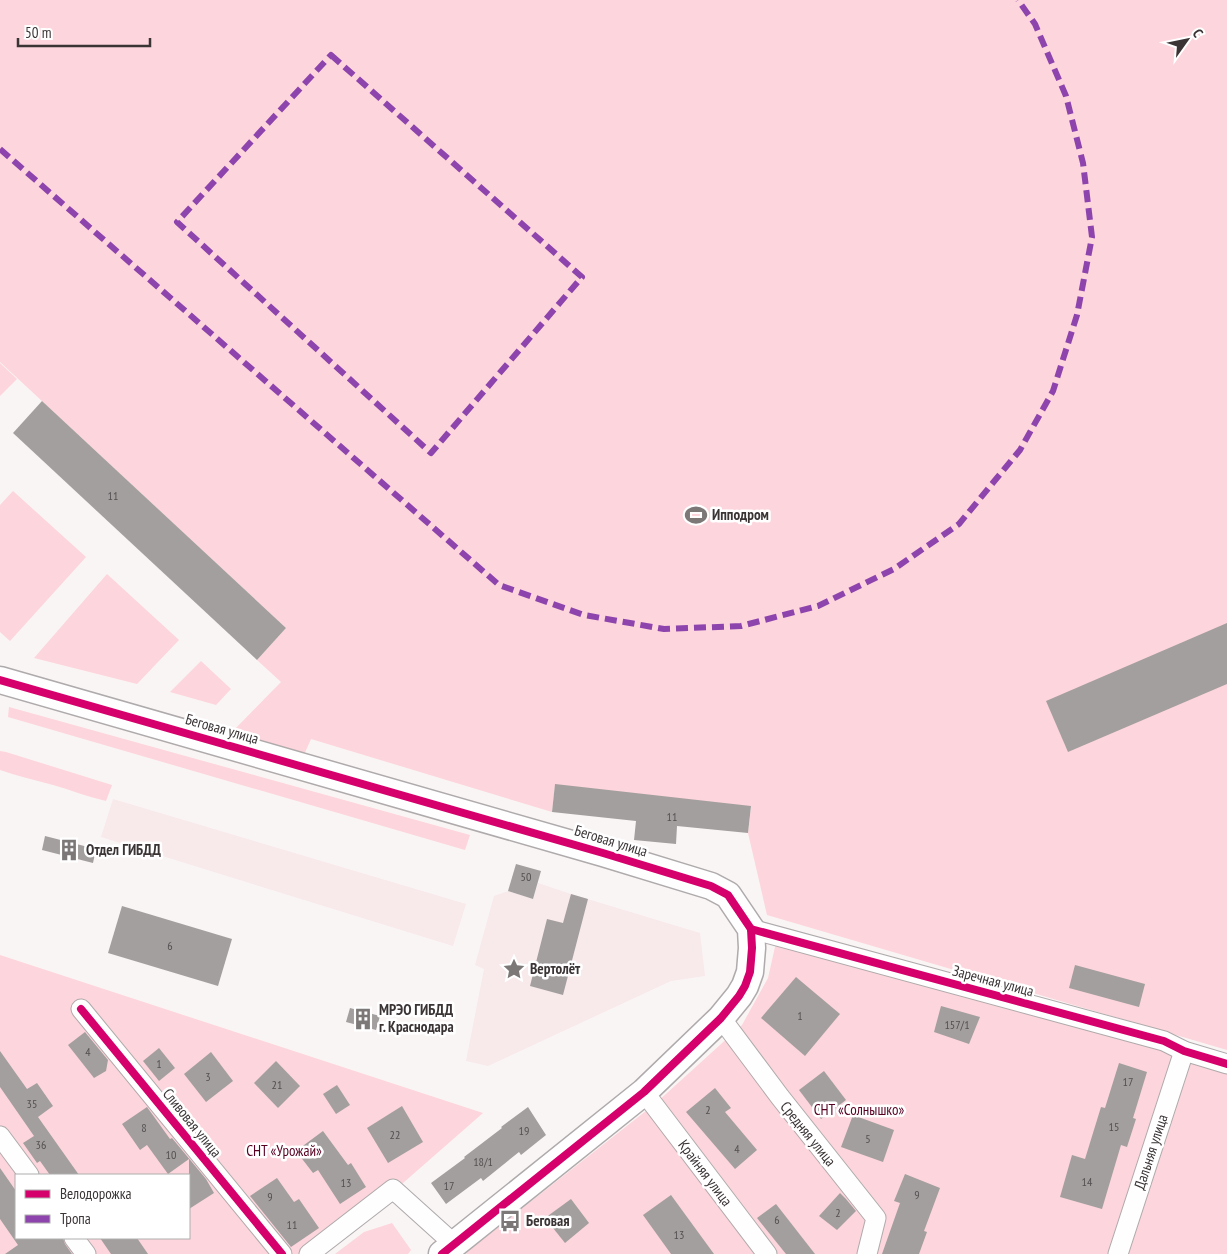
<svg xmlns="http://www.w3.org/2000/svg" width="1227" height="1254" font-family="'PT Sans Narrow',sans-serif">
<rect width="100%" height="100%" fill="#faf5f5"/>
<g fill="#f8e9eb">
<polygon points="113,799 466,904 453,946 101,837"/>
<polygon points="538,883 571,894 700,933 705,976 671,981 488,1066 466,1061 484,969 475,965 494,896 508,891 533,899"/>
</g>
<g fill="#fdd5dc" fill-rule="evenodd">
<polygon points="0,0 1227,0 1227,1050 767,915 748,833 751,807 555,785 552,812 311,739 303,757 229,735 281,682 257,660 286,628 0,362"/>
<polygon points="0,363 17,379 0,396"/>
<polygon points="13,491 86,557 10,641 0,632 0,505"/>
<polygon points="107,574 179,640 137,684 34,658"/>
<polygon points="201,661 231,689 216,705 170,692"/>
<polygon points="9,707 470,835 465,850 8,717"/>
<path d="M0 751 6 752 112 785 106 801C88 797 71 790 53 785 36 780 17 776 0 770Z"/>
<polygon points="777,938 1227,1067 1227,1254 466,1254 468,1251 656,1103 742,1025 768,978"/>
<path d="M0 955 483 1113 395 1190 309 1254H0ZM16 1175H189V1238H16Z"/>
<polygon points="392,1223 411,1250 408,1254 335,1254 364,1232"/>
</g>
<g fill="#a39f9f">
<polygon points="42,401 286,628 257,660 13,433"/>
<polygon points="1227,623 1227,684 1068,752 1046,701"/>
<polygon points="555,784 751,806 748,833 677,826 676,844 634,840 636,821 552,812"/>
<polygon points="45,836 96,849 93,863 42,850"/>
<polygon points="516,864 541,871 533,899 508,891"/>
<polygon points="571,894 588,899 563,995 530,986 547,919 563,923"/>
<polygon points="122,906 232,939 218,986 108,953"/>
<polygon points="1075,965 1145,984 1139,1007 1069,988"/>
<polygon points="796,977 840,1014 805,1056 761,1018"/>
<polygon points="941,1006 980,1017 969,1044 934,1032"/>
<polygon points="350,1008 380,1016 376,1030 346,1022"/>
<polygon points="85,1032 108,1060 106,1071 94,1078 68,1045"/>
<polygon points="159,1048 175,1068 159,1081 143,1061"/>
<polygon points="0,1051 27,1089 37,1083 53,1106 38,1117 79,1175 50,1175 40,1161 37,1163 23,1143 34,1136 0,1087"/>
<polygon points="211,1052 233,1081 206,1102 184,1074"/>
<polygon points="276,1061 300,1086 278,1108 254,1083"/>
<polygon points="1119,1063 1147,1072 1133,1118 1136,1119 1127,1147 1121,1145 1102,1209 1060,1197 1072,1155 1085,1159 1101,1107 1105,1108"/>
<polygon points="824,1071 846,1100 821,1119 799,1090"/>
<polygon points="337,1085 350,1105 336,1114 323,1094"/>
<polygon points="715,1088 731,1108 725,1112 757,1150 735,1169 686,1112"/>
<polygon points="402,1106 423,1142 388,1163 367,1128"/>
<polygon points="147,1107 170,1139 172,1138 206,1179 214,1193 189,1209 189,1159 168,1174 147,1145 140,1150 122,1124"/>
<polygon points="528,1107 546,1135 521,1155 519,1152 483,1181 481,1178 446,1204 431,1183 465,1158 464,1157 502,1128 501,1127"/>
<polygon points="853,1115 894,1130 883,1162 841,1147"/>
<polygon points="323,1131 348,1165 351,1163 366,1187 340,1204 318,1170 313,1173 296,1151"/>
<polygon points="0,1168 16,1191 16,1238 63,1238 65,1244 72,1254 5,1254 18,1245 0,1219"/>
<polygon points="905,1174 940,1188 924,1231 927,1232 919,1254 882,1254 900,1203 894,1201"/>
<polygon points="277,1178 294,1202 299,1199 319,1228 291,1247 250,1196"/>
<polygon points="840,1193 846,1199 856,1211 837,1230 819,1216"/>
<polygon points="671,1195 714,1254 671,1254 643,1215"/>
<polygon points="571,1199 589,1223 565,1243 545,1218"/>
<polygon points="776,1204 815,1254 786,1254 757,1218"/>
<polygon points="100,1238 137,1238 148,1254 111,1254"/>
</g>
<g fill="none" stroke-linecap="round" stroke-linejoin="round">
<g stroke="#afaaab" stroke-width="21">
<g id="street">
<polyline points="751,929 1164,1041 1184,1051 1227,1064"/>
<polyline points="81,1009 282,1254"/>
<polyline points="721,1018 780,1097 876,1218 867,1254"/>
<polyline points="644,1092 767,1254"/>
<polyline points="0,1136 29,1175"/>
<polyline points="74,1238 86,1254"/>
<polyline points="309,1254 393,1189 454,1244"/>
<polyline points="1118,1254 1184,1051"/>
</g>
</g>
<g stroke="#afaaab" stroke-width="29">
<polyline id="secondary" points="0,680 603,853 711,886 728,895 751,929 752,948 750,972 745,986 739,996 721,1018 644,1092 442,1254"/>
</g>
<use href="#street" stroke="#fefefe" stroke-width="19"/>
<use href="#secondary" stroke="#fefefe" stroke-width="26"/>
<g stroke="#8e44ad" stroke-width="6" stroke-dasharray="12 6" stroke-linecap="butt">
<polygon points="331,55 582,277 431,453 177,222"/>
<polyline points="0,149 499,585 584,615 664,629 741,626 818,606 894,569 959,524 1020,450 1053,391 1077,315 1092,237 1083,163 1066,96 1035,24 1018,0"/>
</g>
<g stroke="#fff" stroke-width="11">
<g id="cycleway">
<polyline points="0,680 603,853 711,886 728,895 751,929 752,948 750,972 745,986 739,996 721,1018 644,1092 442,1254"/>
<polyline points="751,929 1164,1041 1184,1051 1227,1064"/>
<polyline points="81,1009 282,1254"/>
</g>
</g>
<use href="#cycleway" stroke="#d6006c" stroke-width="8"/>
</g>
<defs>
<g id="stadium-bare" transform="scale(1.725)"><path d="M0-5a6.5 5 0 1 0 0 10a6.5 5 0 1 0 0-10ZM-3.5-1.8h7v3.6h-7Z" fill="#7d7878" stroke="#fff" stroke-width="2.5" paint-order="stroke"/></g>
<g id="building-bare" transform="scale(1.725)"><path d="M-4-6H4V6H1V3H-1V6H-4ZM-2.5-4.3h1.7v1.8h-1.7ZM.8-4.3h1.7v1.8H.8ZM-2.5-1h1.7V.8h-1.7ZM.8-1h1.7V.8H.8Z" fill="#7d7878" stroke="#fff" stroke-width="2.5" paint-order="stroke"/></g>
<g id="sight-bare" transform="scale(1.725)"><path d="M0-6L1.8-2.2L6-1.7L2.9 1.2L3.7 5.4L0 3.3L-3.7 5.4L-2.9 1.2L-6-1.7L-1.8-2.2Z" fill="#7d7878" stroke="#fff" stroke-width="2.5" paint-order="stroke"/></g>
<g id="bus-bare" transform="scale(1.725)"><path d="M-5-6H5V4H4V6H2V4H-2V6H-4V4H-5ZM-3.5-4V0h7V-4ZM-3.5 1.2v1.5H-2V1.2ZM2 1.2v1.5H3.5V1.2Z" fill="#7d7878" stroke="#fff" stroke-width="2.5" paint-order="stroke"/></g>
</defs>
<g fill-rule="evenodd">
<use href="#stadium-bare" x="696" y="515"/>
<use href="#building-bare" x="69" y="850"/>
<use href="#sight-bare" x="514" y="969"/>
<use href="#building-bare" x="363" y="1019"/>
<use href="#bus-bare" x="510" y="1221"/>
</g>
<g text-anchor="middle" stroke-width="5" stroke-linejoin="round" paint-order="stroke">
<g font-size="12" fill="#544f50">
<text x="113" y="500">11</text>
<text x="672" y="821">11</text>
<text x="526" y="881">50</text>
<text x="170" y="950">6</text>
<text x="800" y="1020">1</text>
<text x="957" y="1029">157/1</text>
<text x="88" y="1056">4</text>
<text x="159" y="1068">1</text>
<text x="208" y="1081">3</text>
<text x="1128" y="1086">17</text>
<text x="277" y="1089">21</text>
<text x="32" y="1108">35</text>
<text x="708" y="1114">2</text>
<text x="1114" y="1131">15</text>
<text x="144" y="1132">8</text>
<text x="524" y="1135">19</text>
<text x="395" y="1139">22</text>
<text x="868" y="1143">5</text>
<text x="41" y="1149">36</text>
<text x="737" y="1153">4</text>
<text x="171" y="1159">10</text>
<text x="483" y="1166">18/1</text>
<text x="1087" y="1186">14</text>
<text x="346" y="1187">13</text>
<text x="449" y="1190">17</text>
<text x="917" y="1199">9</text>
<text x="270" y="1201">9</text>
<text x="838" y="1217">2</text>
<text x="777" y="1224">6</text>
<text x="292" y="1229">11</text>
<text x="679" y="1239">13</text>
</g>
<g font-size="15" font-weight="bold" fill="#3a3435" stroke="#fff" text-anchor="start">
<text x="712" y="520">Ипподром</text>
<text x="86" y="855">Отдел ГИБДД</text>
<text x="530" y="974">Вертолёт</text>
<text x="379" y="1015">МРЭО ГИБДД<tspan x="379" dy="17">г. Краснодара</tspan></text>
<text x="526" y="1226">Беговая</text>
</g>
<g font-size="15" fill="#3a3435" stroke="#fff">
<text transform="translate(222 729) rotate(16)" y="5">Беговая улица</text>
<text transform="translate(611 841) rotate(17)" y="5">Беговая улица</text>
<text transform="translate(993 981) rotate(15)" y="5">Заречная улица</text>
<text transform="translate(192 1123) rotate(51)" y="5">Сливовая улица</text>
<text transform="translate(808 1134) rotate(51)" y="5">Средняя улица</text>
<text transform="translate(1151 1152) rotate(-72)" y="5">Дальняя улица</text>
<text transform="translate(705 1173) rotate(53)" y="5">Крайняя улица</text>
</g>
<g font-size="15" fill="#570022" stroke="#fff">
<text x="859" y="1115">СНТ «Солнышко»</text>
<text x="284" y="1156">СНТ «Урожай»</text>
</g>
</g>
<rect x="15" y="1174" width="175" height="65" fill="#ffffff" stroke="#b0aeae"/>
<rect x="25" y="1190" width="25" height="8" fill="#d6006c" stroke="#b0aeae"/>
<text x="60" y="1199" font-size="15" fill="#3a3435">Велодорожка</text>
<rect x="25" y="1215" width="25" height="8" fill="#8e44ad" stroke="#b0aeae"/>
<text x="60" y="1224" font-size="15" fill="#3a3435">Тропа</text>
<g transform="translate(1187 40) rotate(57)" stroke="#ffffff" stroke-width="4" paint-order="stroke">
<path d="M0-4L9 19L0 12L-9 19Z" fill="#3a3435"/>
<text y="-8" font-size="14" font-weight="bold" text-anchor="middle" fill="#3a3435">С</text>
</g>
<path d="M18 38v8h132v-8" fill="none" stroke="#3a3435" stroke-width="2.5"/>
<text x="25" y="38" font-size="15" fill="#3a3435" stroke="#ffffff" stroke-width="4" paint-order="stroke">50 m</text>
</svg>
